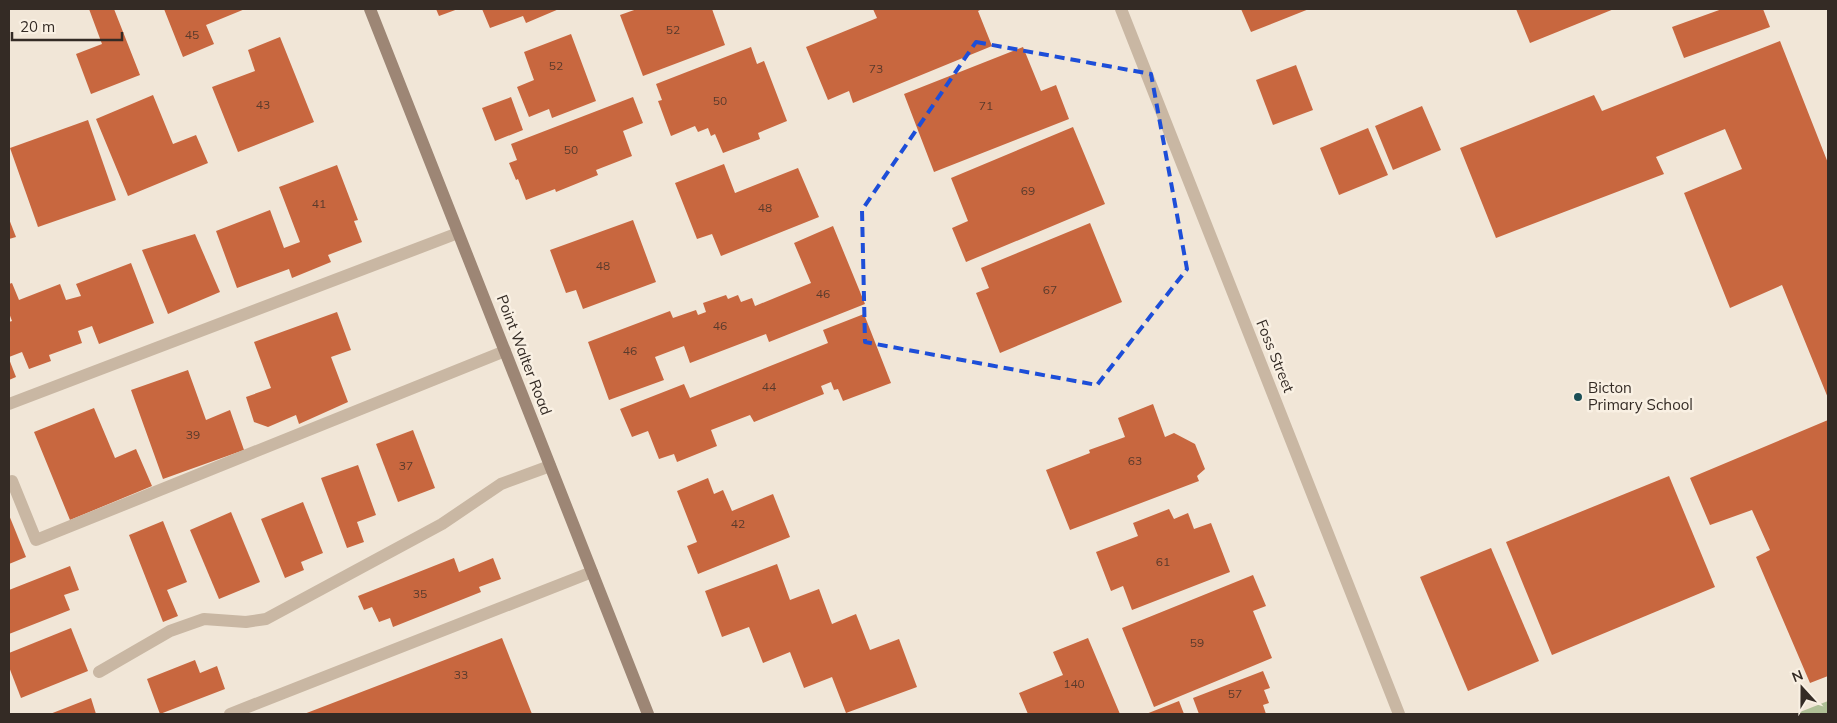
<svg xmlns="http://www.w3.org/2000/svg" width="1837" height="723" font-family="Mulish,sans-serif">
<rect width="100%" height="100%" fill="#f1e6d7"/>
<polygon fill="#b0c097" points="1828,701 1828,714 1795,714"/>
<g fill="#c8673f">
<polygon points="89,9 114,9 140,75 91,94 76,54 102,44"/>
<polygon points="164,9 245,9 206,25 214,44 183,57"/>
<polygon points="436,9 458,9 439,16"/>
<polygon points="482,9 559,9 526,23 523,16 490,28"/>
<polygon points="637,9 712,9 725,45 643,76 620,15"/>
<polygon points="873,9 982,9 978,11 992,46 853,103 849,91 828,100 806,47 877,18"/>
<polygon points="1241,9 1309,9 1251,32"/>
<polygon points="1516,9 1614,9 1530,43"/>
<polygon points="1722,9 1763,9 1770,27 1684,58 1672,27"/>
<polygon points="571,34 596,101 552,118 549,109 529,117 517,87 534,80 524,52"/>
<polygon points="280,37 314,122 238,152 212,87 255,71 248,50"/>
<polygon points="1780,41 1828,163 1828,398 1782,285 1730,308 1684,193 1742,169 1725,129 1656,157 1664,174 1496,238 1460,148 1594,95 1602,111"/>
<polygon points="751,47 757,64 764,61 787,121 758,133 760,139 723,153 715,134 711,136 708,128 698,132 695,126 671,136 658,101 662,100 656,84"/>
<polygon points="1023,47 1041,91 1056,85 1069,119 934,172 904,94"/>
<polygon points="1296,65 1313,110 1273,125 1256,80"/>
<polygon points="153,95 173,144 196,135 208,163 128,196 96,119"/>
<polygon points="511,97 523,130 495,141 482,108"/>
<polygon points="633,97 643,123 623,131 632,156 596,170 598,175 556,192 555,189 526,200 518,179 516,180 509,163 517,160 511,144"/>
<polygon points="1422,106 1441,150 1393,170 1375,126"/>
<polygon points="88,120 116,200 38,227 10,148"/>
<polygon points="1073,127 1105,204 966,262 952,228 968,221 951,178"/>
<polygon points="1368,128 1388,175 1339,195 1320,148"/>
<polygon points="724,164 735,193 798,168 819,217 721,256 712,234 697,239 675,183"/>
<polygon points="337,165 358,220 354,221 362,242 328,255 331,262 292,278 289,269 237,288 216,231 270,210 284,248 300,242 279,187"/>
<polygon points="9,219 16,237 9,239"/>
<polygon points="633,220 656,282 583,309 576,290 566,293 550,250"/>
<polygon points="1090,223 1122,302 1000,353 976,293 989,288 981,268"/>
<polygon points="833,226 865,304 769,342 766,334 690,363 684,346 655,357 664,380 609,400 588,342 670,311 673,318 696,310 698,315 706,312 703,303 726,295 728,299 738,295 741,302 752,298 755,306 811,283 794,243"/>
<polygon points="195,234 220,292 168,314 142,250"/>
<polygon points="131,263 154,323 99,344 92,326 78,331 82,343 49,355 51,361 29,369 22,352 9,357 9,322 12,321 9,313 9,284 12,283 19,300 60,284 66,300 81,296 76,284"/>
<polygon points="337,312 351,350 331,357 348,402 299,424 296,415 268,427 254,422 246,397 271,388 254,342"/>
<polygon points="864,314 891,383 843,401 838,389 834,390 831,382 821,386 824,394 754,422 750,415 711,430 717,446 677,462 674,454 659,459 648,431 632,437 620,409 684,384 690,398 828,343 823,330"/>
<polygon points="9,359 16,377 9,380"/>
<polygon points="188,370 206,420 230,410 244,450 163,479 131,390"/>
<polygon points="1153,404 1165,437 1174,433 1195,444 1205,469 1197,476 1199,481 1070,530 1046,470 1090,453 1089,450 1125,437 1118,418"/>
<polygon points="94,408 115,458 136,449 152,486 70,520 34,432"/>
<polygon points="1828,420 1828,676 1810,683 1756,557 1770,550 1752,510 1710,525 1690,478"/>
<polygon points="413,430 435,488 398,502 376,444"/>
<polygon points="358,465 376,515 357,522 364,542 347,548 321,478"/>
<polygon points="1669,476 1715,587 1552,655 1506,542"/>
<polygon points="708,478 714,494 723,490 732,511 773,494 790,537 698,574 687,546 697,542 677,491"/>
<polygon points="303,502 323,553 301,562 304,570 285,578 261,519"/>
<polygon points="1169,509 1174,519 1188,513 1194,529 1211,523 1230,572 1132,610 1123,586 1111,591 1096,552 1138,536 1133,523"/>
<polygon points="231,512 260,582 219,599 190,530"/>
<polygon points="9,515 26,557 9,564"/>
<polygon points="163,521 187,582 167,590 178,616 163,622 129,535"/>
<polygon points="1491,548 1539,661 1468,691 1420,577"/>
<polygon points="454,558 459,572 493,558 501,579 479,587 481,592 393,627 390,618 379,622 372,607 364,610 358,596"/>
<polygon points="777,564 790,600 819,589 832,624 856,614 870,650 899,639 917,687 846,713 832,677 804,688 790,652 763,663 749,627 722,637 705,591"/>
<polygon points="70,566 79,590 64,595 70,610 9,634 9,590"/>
<polygon points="1253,575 1266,606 1253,611 1272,658 1154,707 1122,628"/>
<polygon points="71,628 88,671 21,698 9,667 9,653"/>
<polygon points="502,638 532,714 471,714 471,713 466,714 304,714"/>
<polygon points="1088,638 1120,714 1028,714 1019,693 1063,675 1053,652"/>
<polygon points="195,660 200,673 217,666 225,689 160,714 147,679"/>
<polygon points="1263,671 1270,688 1264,690 1269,703 1263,705 1266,714 1199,714 1193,698"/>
<polygon points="91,698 96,714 50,714"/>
<polygon points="1179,701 1184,714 1146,714"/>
</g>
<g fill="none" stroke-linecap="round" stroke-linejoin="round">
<g stroke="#c9b7a3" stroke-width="12">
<polyline points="9,404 458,233"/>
<polyline points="12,481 36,540 505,351"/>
<polyline points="99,672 170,631 204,619 246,622 266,619 442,524 501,484 550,466"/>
<polyline points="230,714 592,572"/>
</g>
<polyline stroke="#c9b7a3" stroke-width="12" points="1121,9 1399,714"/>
<polyline stroke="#9d8675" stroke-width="12" points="370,9 648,714"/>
</g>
<path fill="none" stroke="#1d4ed8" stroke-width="4" stroke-dasharray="10 6" stroke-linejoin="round" d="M976 42 1151 74 1187 269 1097 385 865 342 862 210Z"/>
<circle fill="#1b4f56" stroke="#f9f0e3" stroke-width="2" cx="1578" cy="397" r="5"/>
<g text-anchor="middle" stroke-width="5" stroke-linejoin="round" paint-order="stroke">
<g font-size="12" fill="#593a2c">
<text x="673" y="34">52</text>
<text x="192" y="39">45</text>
<text x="556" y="70">52</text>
<text x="876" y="73">73</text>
<text x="720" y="105">50</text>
<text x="263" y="109">43</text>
<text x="986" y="110">71</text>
<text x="571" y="154">50</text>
<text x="1028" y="195">69</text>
<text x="319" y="208">41</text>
<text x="765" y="212">48</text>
<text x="603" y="270">48</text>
<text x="1050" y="294">67</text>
<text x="823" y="298">46</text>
<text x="720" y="330">46</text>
<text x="630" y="355">46</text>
<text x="769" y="391">44</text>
<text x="193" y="439">39</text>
<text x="1135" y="465">63</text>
<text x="406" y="470">37</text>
<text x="738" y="528">42</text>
<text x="1163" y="566">61</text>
<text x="420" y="598">35</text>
<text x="1197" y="647">59</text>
<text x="461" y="679">33</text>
<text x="1074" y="688">140</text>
<text x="1235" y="698">57</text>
</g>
<g font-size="15" fill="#342b25" stroke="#f9f0e3">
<text transform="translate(524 355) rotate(69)" y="5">Point Walter Road</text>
<text transform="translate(1275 356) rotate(68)" y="5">Foss Street</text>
</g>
<g font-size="15" fill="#342b25" stroke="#f9f0e3" text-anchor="start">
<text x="1588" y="393">Bicton<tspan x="1588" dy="17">Primary School</tspan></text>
</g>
</g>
<rect width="1837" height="723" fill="none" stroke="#342b25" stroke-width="20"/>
<g transform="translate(1802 688) rotate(339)" stroke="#f9f0e3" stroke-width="4" paint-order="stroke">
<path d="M0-4L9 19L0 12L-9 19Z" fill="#342b25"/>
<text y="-8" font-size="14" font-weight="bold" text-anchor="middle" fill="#342b25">N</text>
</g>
<path d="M12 32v8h110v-8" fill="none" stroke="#342b25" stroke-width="2.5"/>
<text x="20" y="32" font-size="15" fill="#342b25" stroke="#f9f0e3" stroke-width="4" paint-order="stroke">20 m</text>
</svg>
